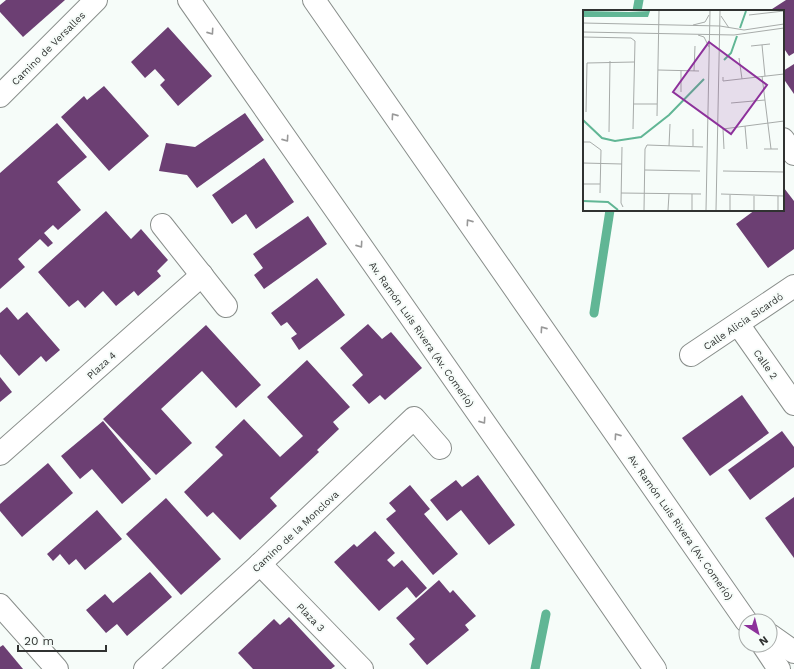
<svg xmlns="http://www.w3.org/2000/svg" width="794" height="669" font-family="'Work Sans',sans-serif">
<rect width="100%" height="100%" fill="#f6fcf9"/>
<g fill="none" stroke-linecap="round" stroke-linejoin="round">
<g stroke="#61b695" stroke-width="9">
<polyline points="637,11 639,0"/>
<polyline points="594,313 610,210"/>
<polyline points="535,669 546,614"/>
</g>
</g>
<g fill="#6c3f73">
<polygon points="6,0 65,0 23,37 0,12 0,5"/>
<polygon points="786,0 794,0 794,53 789,56 783,47 783,11 769,11"/>
<polygon points="168,27 212,76 178,106 160,85 165,80 155,69 145,78 131,62"/>
<polygon points="794,64 794,94 783,78 783,71"/>
<polygon points="104,86 149,136 109,171 61,117 84,96 87,100"/>
<polygon points="245,113 264,140 197,188 187,175 159,171 166,143 195,147"/>
<polygon points="57,123 87,157 57,182 81,210 58,230 53,225 44,233 53,243 48,247 40,239 18,259 25,267 0,289 0,173"/>
<polygon points="264,158 294,202 256,229 246,214 232,224 212,195"/>
<polygon points="784,188 794,201 794,249 768,268 736,224 755,210 783,210 783,189"/>
<polygon points="106,211 131,239 141,229 168,260 157,271 161,276 138,296 134,291 116,306 103,291 85,308 78,300 69,307 38,272"/>
<polygon points="308,216 327,244 264,289 254,275 263,268 253,254"/>
<polygon points="317,278 345,315 299,350 291,338 297,334 287,322 281,326 271,313"/>
<polygon points="7,307 18,320 27,312 60,350 46,362 41,356 19,376 0,354 0,313"/>
<polygon points="368,324 382,339 391,332 422,368 385,400 380,395 369,404 352,385 363,375 340,348"/>
<polygon points="206,325 261,385 236,408 202,371 161,409 192,443 156,475 103,419"/>
<polygon points="307,360 350,407 333,422 339,429 317,450 319,452 270,498 277,506 240,540 213,512 207,517 184,492 223,455 215,447 244,419 280,457 303,436 267,397"/>
<polygon points="0,377 12,392 0,402"/>
<polygon points="742,395 769,433 710,476 682,438"/>
<polygon points="103,421 151,479 122,504 92,469 80,479 61,456"/>
<polygon points="782,431 794,447 794,467 750,500 728,470"/>
<polygon points="48,463 73,493 22,537 0,511 0,504"/>
<polygon points="478,475 515,525 489,545 461,510 447,521 430,500 456,480 462,487"/>
<polygon points="410,485 430,509 424,514 458,554 433,575 386,519 396,511 389,503"/>
<polygon points="794,497 794,558 765,518"/>
<polygon points="166,498 221,559 181,595 126,534"/>
<polygon points="97,510 122,539 85,570 76,559 69,565 60,554 53,561 47,554"/>
<polygon points="375,531 395,553 387,560 394,567 402,560 427,588 416,598 407,587 379,611 334,562 354,544 357,547"/>
<polygon points="150,572 172,597 127,636 117,624 106,633 86,610 105,594 113,603"/>
<polygon points="439,580 450,593 453,590 476,616 465,625 469,630 427,665 409,644 415,639 396,618"/>
<polygon points="289,617 335,666 331,669 253,669 238,653 274,619 280,625"/>
<polygon points="3,645 23,669 0,669 0,647"/>
</g>
<g fill="none" stroke-linecap="round" stroke-linejoin="round">
<g stroke="#898e8b" stroke-width="24">
<g id="street">
<polyline points="0,96 96,0"/>
<polyline points="783,139 794,154"/>
<polyline points="162,225 226,306"/>
<polyline points="738,324 794,404"/>
<polyline points="691,355 794,286"/>
<polyline points="0,454 202,275"/>
<polyline points="260,564 362,669"/>
<polyline points="0,605 57,669"/>
<polyline points="145,669 260,564 414,418 440,448"/>
</g>
</g>
<g stroke="#898e8b" stroke-width="24">
<g id="primary">
<polyline points="189,0 533,492 655,669"/>
<polyline points="314,0 746,621"/>
<polyline points="770,635 794,652"/>
<polyline points="763,645 779,669"/>
</g>
</g>
<use href="#street" stroke="#fff" stroke-width="22"/>
<use href="#primary" stroke="#fff" stroke-width="22"/>
</g>
<defs><path id="oneway-chevron" d="M-2-3.5L2.5 0L-2 3.5" fill="none" stroke-width="1.6" stroke-linecap="round" stroke-linejoin="round"/></defs>
<g stroke="#989898">
<use href="#oneway-chevron" transform="translate(211 32) rotate(55)"/>
<use href="#oneway-chevron" transform="translate(394 116) rotate(-125)"/>
<use href="#oneway-chevron" transform="translate(286 139) rotate(55)"/>
<use href="#oneway-chevron" transform="translate(469 222) rotate(-125)"/>
<use href="#oneway-chevron" transform="translate(360 245) rotate(55)"/>
<use href="#oneway-chevron" transform="translate(543 329) rotate(-125)"/>
<use href="#oneway-chevron" transform="translate(483 421) rotate(55)"/>
<use href="#oneway-chevron" transform="translate(617 436) rotate(-125)"/>
</g>
<g text-anchor="middle" stroke-width="4" stroke-linejoin="round" paint-order="stroke">
<g font-size="10" fill="#303231" stroke="#f6fcf9">
<text transform="translate(48 48) rotate(-45)" y="4">Camino de Versalles</text>
<text transform="translate(743 321) rotate(-34)" y="4">Calle Alicia Sicardó</text>
<text transform="translate(422 334) rotate(55)" y="4">Av. Ramón Luis Rivera (Av. Comerío)</text>
<text transform="translate(766 364) rotate(55)" y="4">Calle 2</text>
<text transform="translate(101 365) rotate(-42)" y="4">Plaza 4</text>
<text transform="translate(681 527) rotate(55)" y="4">Av. Ramón Luis Rivera (Av. Comerío)</text>
<text transform="translate(295 531) rotate(-43)" y="4">Camino de la Monclova</text>
<text transform="translate(311 617) rotate(46)" y="4">Plaza 3</text>
</g>
</g>
<g transform="translate(583 10)">
<rect width="201" height="201" fill="#f6fcf9"/>
<path d="M0 1 46 2 67 1 65 7H0Z" fill="#61b695"/>
<path fill="none" stroke="#61b695" stroke-width="2" d="M157 18 163 1M141 50 148 43 154 26M0 110 19 128 32 131 58 127 86 105 121 69M0 191 25 192 35 200"/>
<path fill="none" stroke="#a7aba9" stroke-width="1" d="M166 5 201 1M138 6 146 18M0 13 137 16 161 20 201 14M110 15 122 12 126 5M0 22 151 25 201 18M115 25 121 27 126 37M0 27 48 28 52 31 50 119M179 35 182 66M168 36 187 34M156 48 159 69M75 60 116 61M111 61 112 36M179 66 188 139M140 67V71L201 64M98 82V60M148 93 182 90M50 94H74M3 102 4 53 51 52M74 106 76 1M162 116 164 139M26 122 27 51M0 132H7L18 140 17 183M86 136 87 114M110 136V119M39 137 38 193 40 197M141 139 140 119 201 111M181 139H195M0 153 39 154M62 160 117 161M140 161 201 162M0 174H17M38 183 118 184M138 184 201 186M61 200 62 139 64 135 120 137M85 200 86 184M109 200V184M123 200 127 1M133 200 137 1M147 200V185M171 200V186M195 200V186"/>
<path fill="#8d319b" fill-opacity="0.15" stroke="#8d319b" stroke-width="2" d="M126 32 184 75 148 124 90 82Z"/>
<rect width="201" height="201" fill="none" stroke="#303231" stroke-width="2"/>
</g>
<g transform="translate(758 633) rotate(144)"><circle r="19" fill="#f6fcf9" stroke="#a7aba9"/>
<path d="M0-3L7 15L0 10L-7 15Z" fill="#8d319b"/>
<text y="-6" font-size="11" font-weight="bold" text-anchor="middle" fill="#303231">N</text>
</g>
<path d="M18 645v6h88v-6" fill="none" stroke="#303231" stroke-width="2"/>
<text x="24" y="645" font-size="12" fill="#303231" stroke="#f6fcf9" stroke-width="3" paint-order="stroke">20 m</text>
</svg>
